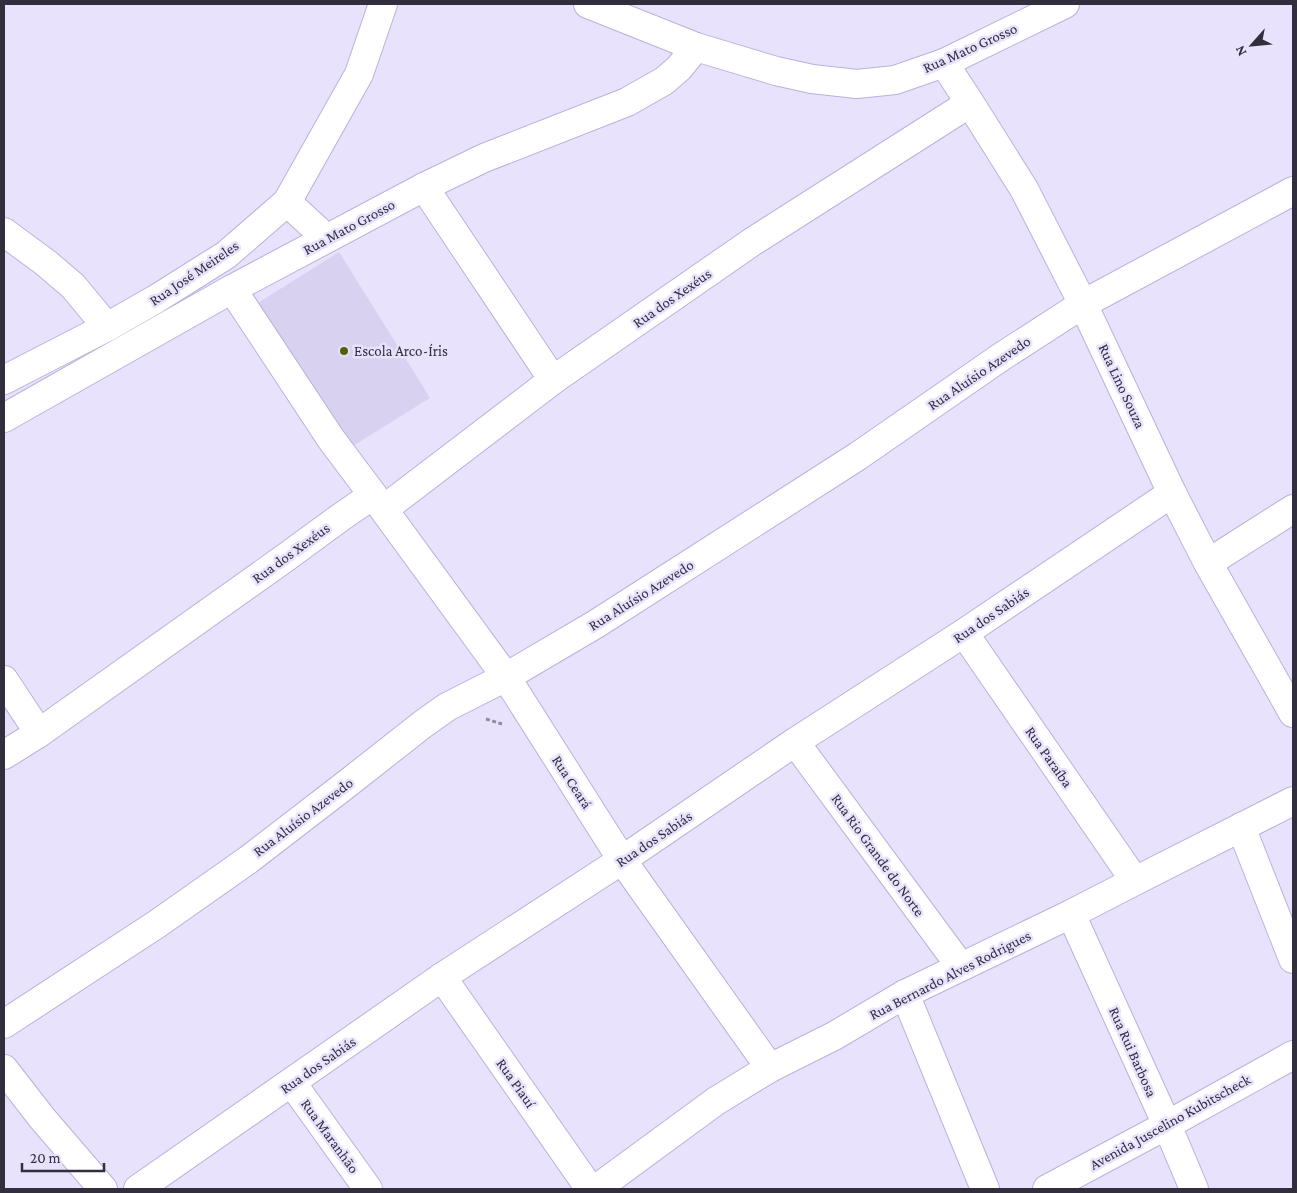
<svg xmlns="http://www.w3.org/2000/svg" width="1297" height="1193" font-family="'Crimson Pro',serif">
<rect width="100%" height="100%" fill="#e8e2fd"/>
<polygon fill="#d9d1f0" points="339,252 430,398 348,449 258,303"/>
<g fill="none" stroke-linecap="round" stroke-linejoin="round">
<g stroke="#bbb0da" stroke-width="30">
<g id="street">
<polyline points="588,4 696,47"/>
<polyline points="944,63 970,103 1024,189 1083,304 1172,493 1208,563 1293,713"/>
<polyline points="424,187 553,380"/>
<polyline points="287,202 326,238"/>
<polyline points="4,232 46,263 73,286 107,327"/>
<polyline points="4,380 107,327 156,299 226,255 287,202 359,74 383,4"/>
<polyline points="4,418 232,289 424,187 484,158 627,102 664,81 679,68 696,47 776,71 812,79 857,84 895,80 944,63 1065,4"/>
<polyline points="373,495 506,677 622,860 770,1068"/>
<polyline points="384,509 553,380 752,242 970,103"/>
<polyline points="1208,563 1293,509"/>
<polyline points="964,633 1135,881"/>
<polyline points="4,680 39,733"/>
<polyline points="795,742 961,967"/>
<polyline points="4,755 39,733 285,558 341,517 373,495 331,439 232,289"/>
<polyline points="1241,827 1293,959"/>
<polyline points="1071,914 1167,1125 1194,1189"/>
<polyline points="442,977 590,1189"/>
<polyline points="905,994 985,1189"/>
<polyline points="4,1024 157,924 248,860 348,783 423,724 447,707 506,677 596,624 858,456 1001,357 1083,304 1293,191"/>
<polyline points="4,1069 42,1118 103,1189"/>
<polyline points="292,1083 368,1189"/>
<polyline points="138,1189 442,977 622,860 795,742 964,633 1172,493"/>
<polyline points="596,1189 716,1101 770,1068 834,1036 905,994 1071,914 1135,881 1293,801"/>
<polyline points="1047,1189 1167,1125 1293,1055"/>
</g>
</g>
<polyline stroke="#8f8aa0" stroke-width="3" stroke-dasharray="4 2.5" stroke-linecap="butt" points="486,719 502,724"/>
<use href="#street" stroke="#fff" stroke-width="28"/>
</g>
<circle fill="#576000" stroke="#e8e2fd" stroke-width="2" cx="344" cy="351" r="5"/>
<g text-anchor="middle" stroke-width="5" stroke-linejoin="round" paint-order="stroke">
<g font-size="15" fill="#322e3e" stroke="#e8e2fd">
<text transform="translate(970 48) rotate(-24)" y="5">Rua Mato Grosso</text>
<text transform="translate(349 227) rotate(-28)" y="5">Rua Mato Grosso</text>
<text transform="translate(194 273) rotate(-34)" y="5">Rua José Meireles</text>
<text transform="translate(672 298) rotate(-35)" y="5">Rua dos Xexéus</text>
<text transform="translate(979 373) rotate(-34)" y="5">Rua Aluísio Azevedo</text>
<text transform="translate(1122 386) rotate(65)" y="5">Rua Lino Souza</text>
<text transform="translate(291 553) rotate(-36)" y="5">Rua dos Xexéus</text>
<text transform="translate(641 595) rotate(-32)" y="5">Rua Aluísio Azevedo</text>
<text transform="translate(991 615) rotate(-34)" y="5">Rua dos Sabiás</text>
<text transform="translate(1049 757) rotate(55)" y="5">Rua Paraíba</text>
<text transform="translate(572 782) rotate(57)" y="5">Rua Ceará</text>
<text transform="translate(303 817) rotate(-37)" y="5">Rua Aluísio Azevedo</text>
<text transform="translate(654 839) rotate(-34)" y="5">Rua dos Sabiás</text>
<text transform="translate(878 855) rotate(54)" y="5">Rua Rio Grande do Norte</text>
<text transform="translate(950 975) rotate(-27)" y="5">Rua Bernardo Alves Rodrigues</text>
<text transform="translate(1133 1052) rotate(66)" y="5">Rua Rui Barbosa</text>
<text transform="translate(318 1065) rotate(-35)" y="5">Rua dos Sabiás</text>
<text transform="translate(516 1083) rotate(55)" y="5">Rua Piauí</text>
<text transform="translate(1170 1122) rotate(-29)" y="5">Avenida Juscelino Kubitscheck</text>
<text transform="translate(330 1136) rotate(54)" y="5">Rua Maranhão</text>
</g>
<g font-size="15" fill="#322e3e" stroke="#e8e2fd" text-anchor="start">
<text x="354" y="356">Escola Arco-Íris</text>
</g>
</g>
<rect width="1297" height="1193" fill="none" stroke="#322e3e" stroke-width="10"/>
<g transform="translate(1252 45) rotate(243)" stroke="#e8e2fd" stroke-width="4" paint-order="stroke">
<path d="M0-4L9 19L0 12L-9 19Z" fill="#322e3e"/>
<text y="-8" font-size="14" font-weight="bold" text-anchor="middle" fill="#322e3e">N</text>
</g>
<path d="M22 1163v8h82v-8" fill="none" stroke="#322e3e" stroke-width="2.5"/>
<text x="30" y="1163" font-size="15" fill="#322e3e" stroke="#e8e2fd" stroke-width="4" paint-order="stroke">20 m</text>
</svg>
